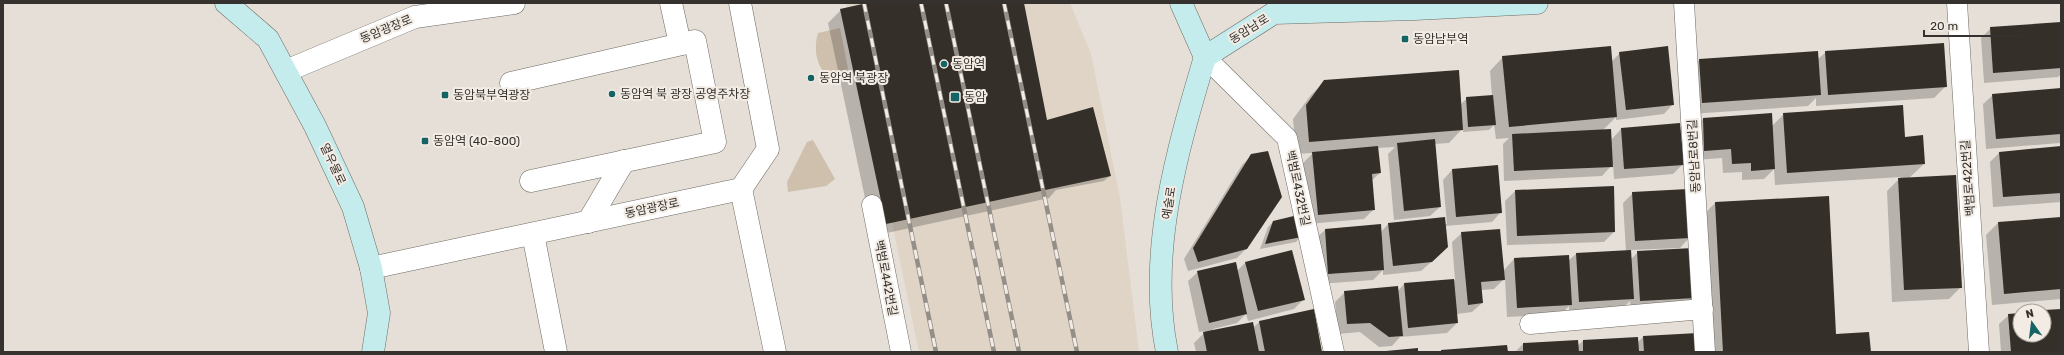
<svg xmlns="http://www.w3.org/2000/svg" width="2064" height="355" font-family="Rubik,'Noto Sans KR',sans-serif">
<rect width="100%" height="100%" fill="#e5dfd7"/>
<polygon fill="#dfd4c6" points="846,3 1070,3 1091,54 1120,198 1139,352 919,352"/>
<g fill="#cfc0ae">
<path d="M840 28 848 69 825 74C815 62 814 46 818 33Z"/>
<polygon points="813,140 835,179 826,186 788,192 787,182 807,142"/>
</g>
<g fill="#0003">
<polygon points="872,3 1023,3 1046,121 1110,176 1104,181 1056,190 1049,198 873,236 828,23 841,10"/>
<polygon points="2061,23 2061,74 2058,77 1984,83 1981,38 1991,28"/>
<polygon points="1826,52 1946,86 1934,98 1816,106 1816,98 1808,106 1690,114 1687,72 1699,60 1817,60"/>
<polygon points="1620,53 1673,104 1664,114 1616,120 1616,117 1602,131 1611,140 1621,129 1683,164 1673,174 1614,179 1613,164 1602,176 1504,181 1503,144 1509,138 1496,139 1494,125 1489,130 1463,132 1463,128 1449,143 1434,144 1440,207 1430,216 1394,220 1388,154 1395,147 1377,148 1380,173 1371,181 1374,209 1364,219 1308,224 1303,163 1313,153 1296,154 1293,119 1311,95 1325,81 1460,105 1467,98 1492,96 1490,71 1503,57 1611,62"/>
<polygon points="2061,89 2060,143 1986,149 1983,104 1993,95"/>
<polygon points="1784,114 1924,164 1909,178 1961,287 1949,299 1892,302 1887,191 1901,177 1775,185 1774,169 1764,179 1742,180 1742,172 1723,173 1722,158 1695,160 1693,129 1703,119 1772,126"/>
<polygon points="2061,147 2061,202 1993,207 1990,162 1999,153"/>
<polygon points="1252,155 1247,248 1237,258 1188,271 1184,259 1242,165"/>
<polygon points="1452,170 1501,212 1492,222 1445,226 1437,257 1421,271 1383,275 1383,270 1373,280 1319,284 1315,239 1325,230 1380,225 1381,232 1389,223 1447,224 1443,180"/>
<polygon points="1613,187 1614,232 1604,242 1507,245 1505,201 1515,191"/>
<polygon points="1633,193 1689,238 1680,248 1630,250 1631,259 1638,252 1695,298 1685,308 1631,311 1630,301 1623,308 1569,312 1569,306 1561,314 1507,317 1505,278 1494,289 1481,290 1482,303 1472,312 1457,314 1457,323 1447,333 1400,337 1392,346 1379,347 1360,332 1338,334 1335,302 1345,292 1398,291 1404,284 1455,280 1452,242 1462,233 1503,271 1514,259 1568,261 1576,254 1626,251 1623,203"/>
<polygon points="1828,197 1835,335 1870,352 1710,352 1702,216 1715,203"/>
<polygon points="2061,218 2061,299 1992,305 1986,235 1998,223"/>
<polygon points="1274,221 1301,236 1296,242 1260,249 1268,227"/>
<polygon points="1246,262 1304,299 1294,309 1248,321 1246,314 1237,323 1213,329 1213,331 1253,328 1259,322 1321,352 1196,352 1194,343 1206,331 1199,332 1188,281 1198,272 1237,271"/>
<polygon points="2061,310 2061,352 2001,352 1999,324 2009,315 2020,314 2020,335 2044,335 2044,311"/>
<polygon points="1643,337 1698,352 1515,352 1523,344 1577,346 1583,341 1637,338 1637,343"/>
</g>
<g fill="#342f29">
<polygon points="867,3 1024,3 1047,120 1093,107 1111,176 886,224 840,9"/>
<polygon points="2061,22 2061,68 1993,73 1990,27"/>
<polygon points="1944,43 1947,87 1828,95 1825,51"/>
<polygon points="1611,46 1617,117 1509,127 1502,56"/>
<polygon points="1668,46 1674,105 1626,110 1619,52"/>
<polygon points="1818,51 1821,95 1702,103 1699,59"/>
<polygon points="1459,70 1463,130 1309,142 1306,105 1324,80"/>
<polygon points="2061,88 2061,134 1996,139 1992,94"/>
<polygon points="1493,95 1496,125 1468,127 1466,97"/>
<polygon points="1903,105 1905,137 1923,135 1925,164 1787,173 1783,113"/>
<polygon points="1772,113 1775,169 1751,171 1751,163 1732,164 1731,149 1704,151 1703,118"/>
<polygon points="1680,123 1684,165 1624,169 1621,128"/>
<polygon points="1611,129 1613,167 1514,171 1512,134"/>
<polygon points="1435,139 1441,207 1404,211 1397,143"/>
<polygon points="1378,146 1381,173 1372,174 1375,210 1318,215 1312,152"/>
<polygon points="2061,146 2061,193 2003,197 1999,152"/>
<polygon points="1268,151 1282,197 1247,249 1198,262 1193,248 1251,154"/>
<polygon points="1498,165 1502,213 1456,217 1452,169"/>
<polygon points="1956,175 1962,288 1904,290 1898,178"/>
<polygon points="1614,186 1615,232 1517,236 1515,190"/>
<polygon points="1688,189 1690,238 1635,241 1632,192"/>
<polygon points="1829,196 1836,334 1869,332 1871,352 1723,352 1715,202"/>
<polygon points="1298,215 1302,237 1265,244 1273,221"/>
<polygon points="1445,217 1448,247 1432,262 1393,266 1388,223"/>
<polygon points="2061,217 2061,289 2004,294 1998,222"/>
<polygon points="1381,224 1384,270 1328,274 1325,229"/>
<polygon points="1500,229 1505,280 1481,282 1483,303 1468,305 1461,232"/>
<polygon points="1693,248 1696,298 1640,301 1637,251"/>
<polygon points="1292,250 1305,300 1258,311 1245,262"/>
<polygon points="1631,250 1634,299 1579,302 1576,253"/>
<polygon points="1569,255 1572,305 1517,308 1514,258"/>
<polygon points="1236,262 1247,314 1209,323 1197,271"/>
<polygon points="1454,279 1458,323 1408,328 1404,283"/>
<polygon points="1398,286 1403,336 1389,337 1370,323 1347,324 1344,291"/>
<polygon points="1314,309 1322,352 1265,352 1259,321"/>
<polygon points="2061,309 2061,352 2011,352 2008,314 2020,313 2020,335 2044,335 2044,310"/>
<polygon points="1253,322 1259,352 1207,352 1203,332"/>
<polygon points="1698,333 1699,352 1644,352 1643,336"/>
<polygon points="1638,337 1639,352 1583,352 1583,340"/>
<polygon points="1578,340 1579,352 1523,352 1523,343"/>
<polygon points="1507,345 1508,352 1441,352 1441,350"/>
<polygon points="1418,348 1418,352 1386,352 1386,351"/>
</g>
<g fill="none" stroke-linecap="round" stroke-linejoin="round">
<g stroke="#6f6a63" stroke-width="21">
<g id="lane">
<polyline points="1684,3 1705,352"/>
<polyline points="1957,3 1979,352"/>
<polyline points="1205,57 1287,138 1334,352"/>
<polyline points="872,205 901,352"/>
<polyline points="1530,324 1703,309"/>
</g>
</g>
<g stroke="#6f6a63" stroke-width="23">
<g id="street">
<polyline points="671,3 680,44"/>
<polyline points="286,71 415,17 514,3"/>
<polyline points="511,83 695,41 715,142 531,181"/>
<polyline points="741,189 775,352"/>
<polyline points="588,222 624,161"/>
<polyline points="533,234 556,352"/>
<polyline points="371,268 741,189 768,149 740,3"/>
</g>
</g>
<g stroke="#6f6a63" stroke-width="23">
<g id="secondary">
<polyline points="226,3 268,39 315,126 353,207 371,268 379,313 373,352"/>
<polyline points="1181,3 1205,57"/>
<polyline points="1205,57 1274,13 1415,9 1537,3"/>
<path d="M1167 352C1147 253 1177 151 1205 57"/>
</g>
</g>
<use href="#lane" stroke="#fff" stroke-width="20"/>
<use href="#street" stroke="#fff" stroke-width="22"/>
<use href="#secondary" stroke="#c4eced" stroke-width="22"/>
<g stroke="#938e88" stroke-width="4.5">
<g id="rail">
<polyline points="864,3 936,352"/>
<polyline points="921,3 994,352"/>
<polyline points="946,3 1019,352"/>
<polyline points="1004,3 1077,352"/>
</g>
</g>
<use href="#rail" stroke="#f3ece4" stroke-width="3" stroke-dasharray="9" stroke-linecap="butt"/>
</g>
<g fill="#156465" stroke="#f3ece4" stroke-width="1.5">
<rect x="1401" y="35" width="8" height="8" rx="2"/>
<circle cx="944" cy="64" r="4"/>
<circle cx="811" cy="78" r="4"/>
<circle cx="612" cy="94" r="4"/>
<rect x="441" y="91" width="8" height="8" rx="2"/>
<rect x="950" y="92" width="10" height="10" rx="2"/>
<rect x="421" y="137" width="8" height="8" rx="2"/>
</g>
<g text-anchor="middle" stroke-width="4" stroke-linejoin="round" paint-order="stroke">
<g font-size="12" fill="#34312e" stroke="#f3ece4">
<text transform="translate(386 29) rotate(-22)" y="4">동암광장로</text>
<text transform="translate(1249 29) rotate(-32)" y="4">동암남로</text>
<text transform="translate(1694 156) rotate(-93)" y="4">동암남로8번길</text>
<text transform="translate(333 164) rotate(65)" y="4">열우물로</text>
<text transform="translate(1968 178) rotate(-94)" y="4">백범로422번길</text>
<text transform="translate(1298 188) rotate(78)" y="4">백범로432번길</text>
<text transform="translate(1169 203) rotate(-81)" y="4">예술로</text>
<text transform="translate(652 208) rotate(-12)" y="4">동암광장로</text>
<text transform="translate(886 278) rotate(79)" y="4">백범로442번길</text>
</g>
<g font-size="12" fill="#34312e" stroke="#f3ece4" text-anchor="start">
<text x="1413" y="43">동암남부역</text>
<text x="952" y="68">동암역</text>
<text x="819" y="82">동암역 북광장</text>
<text x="620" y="98">동암역 북 광장 공영주차장</text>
<text x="453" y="99">동암북부역광장</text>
<text x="964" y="101">동암</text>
<text x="433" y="145">동암역 (40-800)</text>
</g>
</g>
<rect width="2064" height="355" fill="none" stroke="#34312e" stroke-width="8"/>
<g transform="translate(2032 323) rotate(346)"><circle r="19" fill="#f3ece4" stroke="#a7a19b"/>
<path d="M0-3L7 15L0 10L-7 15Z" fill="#156465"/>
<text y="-6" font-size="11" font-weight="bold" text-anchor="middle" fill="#34312e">N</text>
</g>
<path d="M1924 30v6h99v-6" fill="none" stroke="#34312e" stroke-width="2"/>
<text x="1930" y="30" font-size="12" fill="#34312e" stroke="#f3ece4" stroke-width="3" paint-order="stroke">20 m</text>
</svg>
